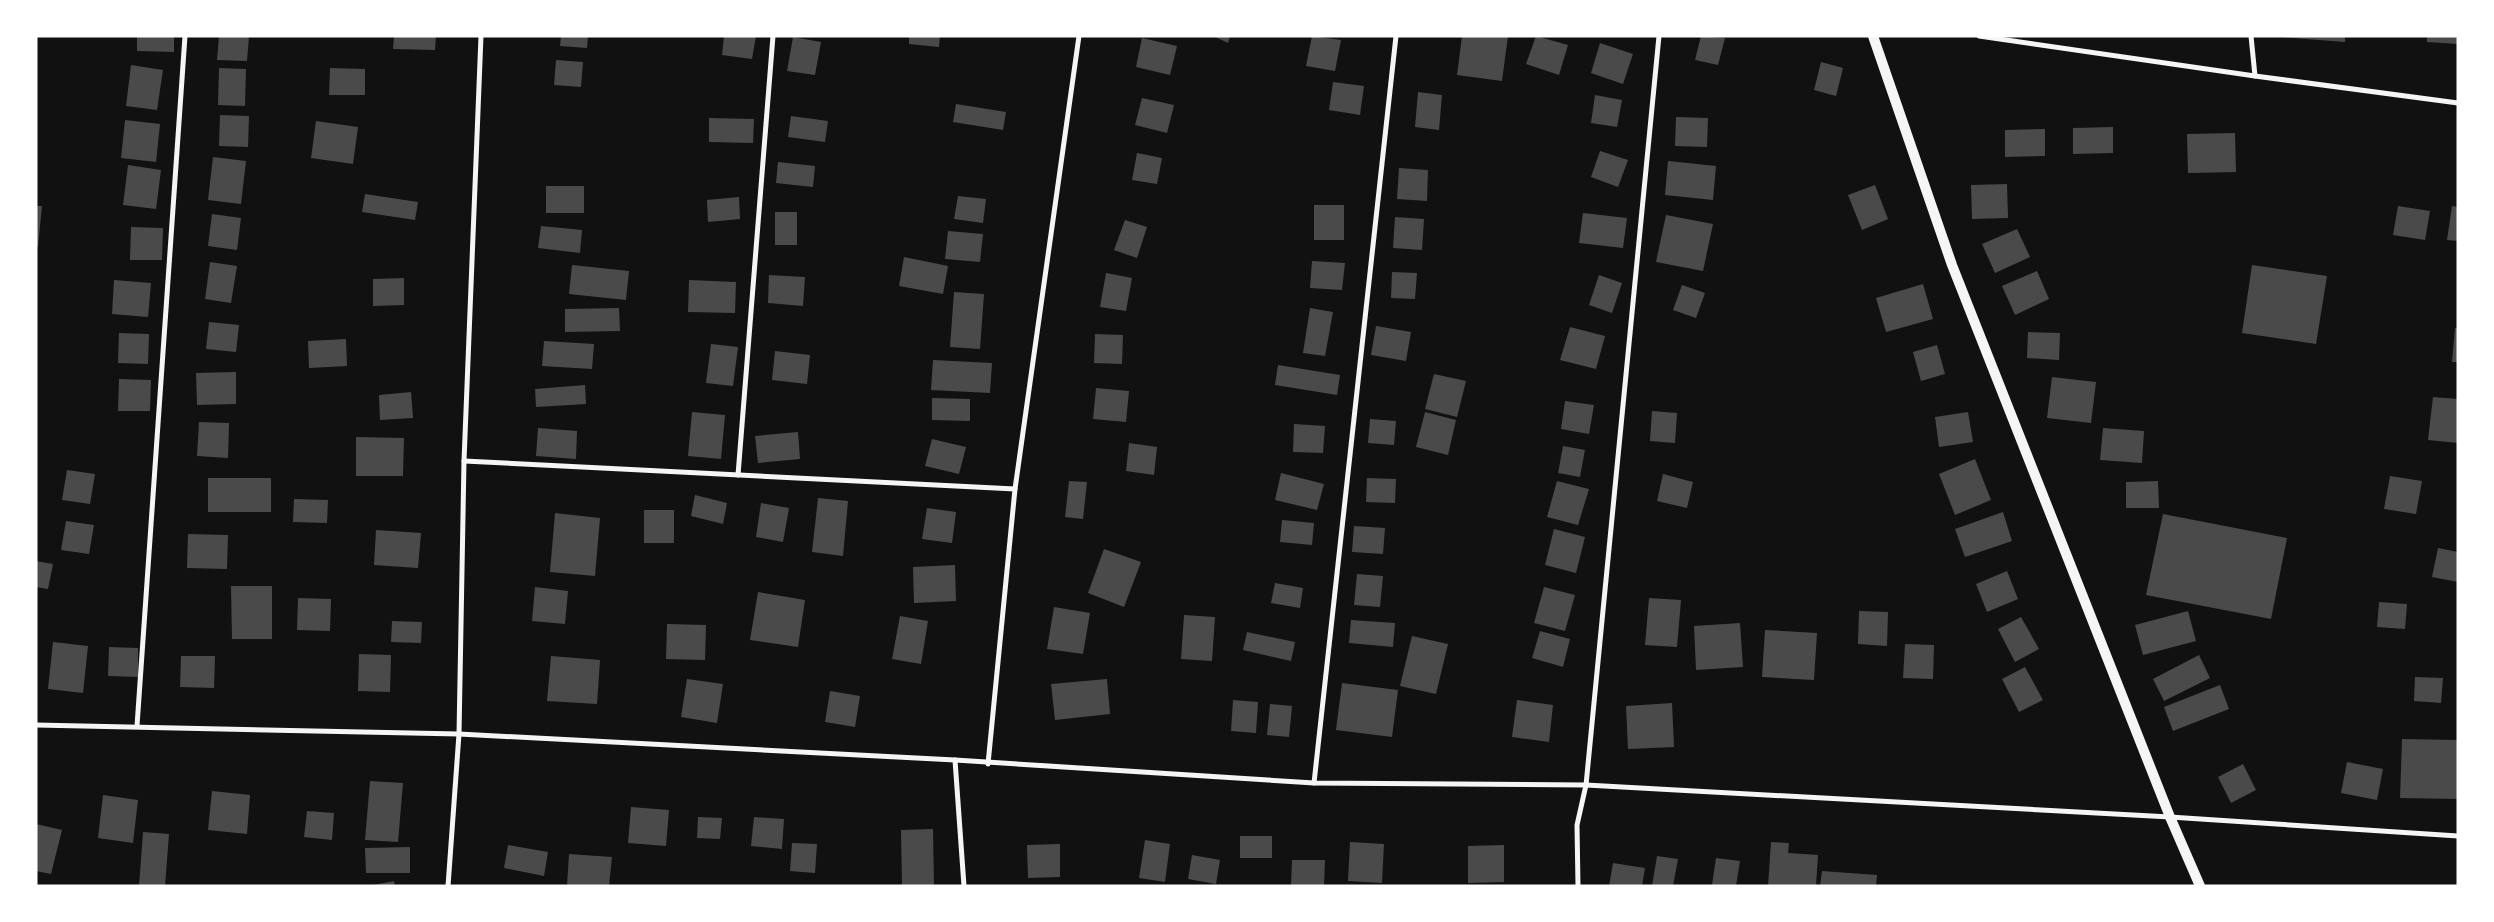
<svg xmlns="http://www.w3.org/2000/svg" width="2494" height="922" font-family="'Open Sans',sans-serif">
<rect width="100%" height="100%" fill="#111"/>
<g fill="#4a4a4a">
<polygon points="137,36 174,36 174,52 137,51"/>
<polygon points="219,36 249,36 247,61 217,60"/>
<polygon points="394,36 436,36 435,50 393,49"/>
<polygon points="561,36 588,36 587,48 560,46"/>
<polygon points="724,36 756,36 752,59 722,55"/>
<polygon points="909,36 940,36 939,47 909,44"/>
<polygon points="1213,36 1230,36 1228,43"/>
<polygon points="1312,36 1341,40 1335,71 1306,66"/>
<polygon points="1462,36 1508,36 1502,81 1457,75"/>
<polygon points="1536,36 1568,45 1559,75 1526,64"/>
<polygon points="1701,36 1725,38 1718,65 1695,60"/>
<polygon points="2268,36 2345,36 2345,42"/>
<polygon points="2427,36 2458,36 2458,44 2427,42"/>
<polygon points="793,37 821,42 815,75 787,71"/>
<polygon points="1142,38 1177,46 1170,75 1136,67"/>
<polygon points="1600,43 1633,54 1623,84 1591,73"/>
<polygon points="556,60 583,62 581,87 554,85"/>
<polygon points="1821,62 1843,68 1836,96 1814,90"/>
<polygon points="131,65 163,70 157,110 126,106"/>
<polygon points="219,68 246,69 245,106 218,105"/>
<polygon points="330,68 365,69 365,95 329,95"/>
<polygon points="1333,82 1364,86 1360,115 1329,110"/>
<polygon points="1418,92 1442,95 1439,130 1415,127"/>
<polygon points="1595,95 1622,100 1617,127 1591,123"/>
<polygon points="1142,98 1174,105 1167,133 1135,125"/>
<polygon points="956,104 1006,112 1003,130 953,122"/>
<polygon points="220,115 249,116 248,147 219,146"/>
<polygon points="791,116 828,121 825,142 788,137"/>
<polygon points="1676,117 1708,118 1707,147 1675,146"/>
<polygon points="709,118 754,119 753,143 709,142"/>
<polygon points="125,120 160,124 156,162 121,158"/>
<polygon points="316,121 358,127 353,164 311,158"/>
<polygon points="2113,127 2113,153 2073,154 2073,128"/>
<polygon points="2045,129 2045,156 2005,157 2005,130"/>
<polygon points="2235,133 2236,172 2188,173 2187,134"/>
<polygon points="1600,151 1628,160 1618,187 1591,177"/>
<polygon points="1137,153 1162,158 1157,184 1132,180"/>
<polygon points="213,157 246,161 241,204 208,200"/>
<polygon points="1668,161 1716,166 1713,200 1665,195"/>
<polygon points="778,162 815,166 813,187 776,183"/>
<polygon points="128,165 161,170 156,209 123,205"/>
<polygon points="1399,168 1428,170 1427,201 1397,199"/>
<polygon points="2007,184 2008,218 1972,219 1971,185"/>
<polygon points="1875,185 1888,219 1862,230 1848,195"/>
<rect x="546" y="186" width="38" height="27"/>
<polygon points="365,194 418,202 415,220 362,212"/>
<polygon points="958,196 986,199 983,223 954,219"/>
<polygon points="739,197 740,219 708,222 707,200"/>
<rect x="1314" y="205" width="30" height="35"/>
<polygon points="36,206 42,206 38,247 36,247"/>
<polygon points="2398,206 2430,211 2425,240 2393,235"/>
<polygon points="2452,206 2458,207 2458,241 2447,240"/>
<rect x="775" y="212" width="22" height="33"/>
<polygon points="1583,213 1627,218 1623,248 1579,243"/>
<polygon points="212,214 241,218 237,250 208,246"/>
<polygon points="1666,215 1713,224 1703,271 1656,262"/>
<polygon points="1395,217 1424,219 1422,250 1393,248"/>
<polygon points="1125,220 1147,227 1137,258 1114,250"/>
<polygon points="541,226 582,230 580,253 538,248"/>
<polygon points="131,227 163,228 162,260 130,260"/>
<polygon points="2017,229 2030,257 1995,273 1982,244"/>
<polygon points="948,231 983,234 980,262 945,259"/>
<polygon points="904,257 948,266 943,294 899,286"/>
<polygon points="1312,261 1345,263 1342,290 1310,288"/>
<polygon points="210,262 237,266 231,303 205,299"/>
<polygon points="572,265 629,271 626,300 569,294"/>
<polygon points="2252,265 2327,276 2316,344 2242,333"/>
<polygon points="2037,271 2049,299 2015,315 2002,286"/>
<polygon points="1392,272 1417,273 1415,299 1391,298"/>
<polygon points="1106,273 1132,278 1126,311 1100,307"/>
<polygon points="769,275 805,277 803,306 768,303"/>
<polygon points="1599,275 1622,283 1612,313 1589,305"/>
<polygon points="404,278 404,305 373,306 373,279"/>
<polygon points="114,280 151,283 148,317 112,314"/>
<polygon points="689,280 736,282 735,313 688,312"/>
<polygon points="1923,284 1933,319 1886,332 1876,298"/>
<polygon points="1682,285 1705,293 1696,318 1673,310"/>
<polygon points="954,292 984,294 980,349 950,347"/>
<polygon points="619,308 620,331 565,332 565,309"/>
<polygon points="1310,308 1333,312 1325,356 1303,353"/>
<polygon points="209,322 239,325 236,352 206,349"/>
<polygon points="1376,326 1411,332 1406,361 1371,355"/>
<polygon points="1570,327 1605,336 1596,369 1560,360"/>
<polygon points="2455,328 2458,328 2458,362 2452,362"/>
<polygon points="2028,332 2060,333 2059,360 2027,358"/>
<polygon points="119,333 149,334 148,364 118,363"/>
<polygon points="1095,334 1123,335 1122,364 1094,363"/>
<polygon points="346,339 347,366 309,368 308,341"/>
<polygon points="544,341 594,344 592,369 542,366"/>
<polygon points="711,344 738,347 733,386 706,383"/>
<polygon points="1937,345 1945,374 1921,381 1913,352"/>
<polygon points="775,351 810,355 807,384 772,380"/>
<polygon points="933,360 992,363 990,393 931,390"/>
<polygon points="1278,365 1340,375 1337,395 1275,385"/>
<polygon points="236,372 236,404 197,405 196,373"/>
<polygon points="1434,374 1466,381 1457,417 1425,409"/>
<polygon points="2052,377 2096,382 2091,423 2047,418"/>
<polygon points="119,379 151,380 150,411 118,411"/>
<polygon points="585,385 586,404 536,407 535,389"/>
<polygon points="1096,388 1129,391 1126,422 1093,419"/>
<polygon points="411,392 413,418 380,420 379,395"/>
<polygon points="2433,397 2458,399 2458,443 2428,440"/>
<polygon points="932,398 970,399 970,421 932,420"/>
<polygon points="1565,401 1594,405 1589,434 1561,429"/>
<polygon points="1652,411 1677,413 1675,443 1650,441"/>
<polygon points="692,412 725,415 721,459 688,456"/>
<polygon points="1425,412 1456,420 1448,455 1416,447"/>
<polygon points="1968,412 1973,442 1939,447 1935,417"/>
<polygon points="1370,419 1396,421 1394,445 1368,443"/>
<polygon points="199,422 229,423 228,458 197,456"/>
<polygon points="1294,424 1325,426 1323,453 1293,452"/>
<polygon points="538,428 577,431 576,459 536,456"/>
<polygon points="2103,428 2144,431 2142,463 2100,460"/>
<polygon points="798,432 800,459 758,463 755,436"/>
<polygon points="356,437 404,438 403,476 356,476"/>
<polygon points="932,439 966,447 959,474 925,466"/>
<polygon points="1129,443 1157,447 1154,475 1126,471"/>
<polygon points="1563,446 1585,450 1580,477 1558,473"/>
<polygon points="1975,459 1991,500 1955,515 1939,474"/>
<polygon points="67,470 95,474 90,504 62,500"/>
<polygon points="1281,473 1324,484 1317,510 1275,500"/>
<polygon points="1663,474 1693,482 1687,508 1657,501"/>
<polygon points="2390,476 2422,481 2416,514 2384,509"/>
<rect x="208" y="478" width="63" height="34"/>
<polygon points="1367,478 1396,479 1395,503 1366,502"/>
<polygon points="1069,481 1087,482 1083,519 1065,517"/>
<polygon points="1557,481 1589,489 1578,525 1547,517"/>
<polygon points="2158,481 2159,508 2126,508 2126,482"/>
<polygon points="695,495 727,503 723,524 691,516"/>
<polygon points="818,498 848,501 843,556 812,552"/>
<polygon points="294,499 328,500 327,523 293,522"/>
<polygon points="761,503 789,508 783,542 756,537"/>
<polygon points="927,508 956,512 952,543 922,539"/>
<rect x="644" y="510" width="30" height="33"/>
<polygon points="2003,512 2012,541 1965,557 1955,529"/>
<polygon points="555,513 600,518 595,576 550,572"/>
<polygon points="2163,514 2287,538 2271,619 2146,595"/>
<polygon points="1282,520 1314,523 1312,545 1280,542"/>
<polygon points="66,521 94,525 89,554 61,550"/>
<polygon points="1354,526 1385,528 1383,554 1352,552"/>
<polygon points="1554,529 1585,537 1576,573 1545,565"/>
<polygon points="376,530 421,533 418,568 374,565"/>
<polygon points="188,534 228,535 227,569 187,568"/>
<polygon points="2438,548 2458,552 2458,582 2432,577"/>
<polygon points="1104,549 1141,562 1124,607 1088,593"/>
<polygon points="36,561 53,564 48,589 36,587"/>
<polygon points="955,565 956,601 914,603 913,567"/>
<polygon points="2007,571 2018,599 1987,612 1976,584"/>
<polygon points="1357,574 1383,576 1380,607 1354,605"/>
<polygon points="1275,583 1303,588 1300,608 1271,603"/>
<polygon points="231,586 272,586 272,639 232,639"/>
<polygon points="535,587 568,591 565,624 532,621"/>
<polygon points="1544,587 1575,595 1565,631 1534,623"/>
<polygon points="758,592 805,600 798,647 750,640"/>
<polygon points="298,598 331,599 330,631 297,630"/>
<polygon points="1649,598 1681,600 1677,647 1645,645"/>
<polygon points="2379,602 2407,604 2405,629 2377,627"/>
<polygon points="1054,607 1090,613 1083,654 1047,649"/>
<polygon points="1859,611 1888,612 1887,646 1858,644"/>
<polygon points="2188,611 2196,641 2143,655 2135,625"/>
<polygon points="1184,615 1215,617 1212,661 1181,659"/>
<polygon points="900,616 928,621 921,664 892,659"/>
<polygon points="2021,617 2039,649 2015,662 1998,629"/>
<polygon points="1351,620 1395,623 1393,647 1349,643"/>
<polygon points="392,621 422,622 421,643 391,642"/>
<polygon points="1740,623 1743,667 1696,670 1694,626"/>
<polygon points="667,624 706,625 705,660 666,659"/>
<polygon points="1765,630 1817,633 1814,680 1762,677"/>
<polygon points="1540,631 1570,639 1563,667 1532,658"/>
<polygon points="1247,632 1295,642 1291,661 1243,650"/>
<polygon points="1412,636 1448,644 1436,694 1400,686"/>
<polygon points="53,642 88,646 83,693 48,689"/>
<polygon points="1905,644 1934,645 1933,679 1903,678"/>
<polygon points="109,647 138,648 138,677 108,676"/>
<polygon points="359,654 391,655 390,692 358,691"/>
<polygon points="2199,655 2210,678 2164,701 2153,679"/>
<polygon points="181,656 215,656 214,688 180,687"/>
<polygon points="551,656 600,660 597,704 547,701"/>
<polygon points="2025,667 2043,700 2019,712 2002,679"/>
<polygon points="2415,677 2443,678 2441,703 2414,701"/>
<polygon points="687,679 723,684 717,723 681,717"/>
<polygon points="1107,679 1110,714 1055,720 1051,684"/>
<polygon points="1342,683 1398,690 1392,737 1336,730"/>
<polygon points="2220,685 2229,709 2173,731 2164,707"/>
<polygon points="830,691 860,696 855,727 825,722"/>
<polygon points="1233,700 1258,702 1256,733 1231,731"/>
<polygon points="1517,700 1553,705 1549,742 1512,737"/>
<polygon points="1672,703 1674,747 1628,749 1626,706"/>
<polygon points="1270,704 1292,706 1289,737 1267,735"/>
<polygon points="2402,739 2458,740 2458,799 2400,798"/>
<polygon points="2347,762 2383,769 2377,800 2341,793"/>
<polygon points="2243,764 2256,790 2231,803 2218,777"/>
<polygon points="370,781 403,783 398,842 365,840"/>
<polygon points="212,791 250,795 247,834 208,830"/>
<polygon points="103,795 138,800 133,843 98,838"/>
<polygon points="631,807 669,810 666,846 628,843"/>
<polygon points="307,811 334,813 332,840 304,837"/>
<polygon points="698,817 722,818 720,839 697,838"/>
<polygon points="754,817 784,819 782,849 751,846"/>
<polygon points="36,824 62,830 51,874 36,871"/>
<polygon points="933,829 934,886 902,886 901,830"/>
<polygon points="143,832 169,834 165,886 139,886"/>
<rect x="1240" y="836" width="32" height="22"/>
<polygon points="1145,840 1170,844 1165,882 1139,878"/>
<polygon points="1350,842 1384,844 1382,883 1348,881"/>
<polygon points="1771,842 1789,843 1788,853 1818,855 1816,886 1768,886"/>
<polygon points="792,843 817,844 815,873 790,871"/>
<polygon points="1060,844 1060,877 1028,878 1027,845"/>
<polygon points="508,845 548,852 544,876 504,868"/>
<polygon points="1504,845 1504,882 1468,883 1468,846"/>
<polygon points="410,847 410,873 366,873 365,848"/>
<polygon points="569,854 612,857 609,886 567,886"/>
<polygon points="1192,855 1220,860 1216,884 1188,879"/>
<polygon points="1657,856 1678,859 1673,886 1652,886"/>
<polygon points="1716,858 1740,861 1736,886 1712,885"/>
<polygon points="1292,860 1325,860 1324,886 1291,886"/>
<polygon points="1613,863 1645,868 1642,886 1609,886"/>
<polygon points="1822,871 1877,875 1876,886 1820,886"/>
<polygon points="394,881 395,886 373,886 373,885"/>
</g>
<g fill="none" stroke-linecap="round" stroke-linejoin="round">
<g stroke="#f5f5f5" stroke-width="5">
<polyline points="1979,36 2255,76 2458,103"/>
<polyline points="2251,36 2255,76"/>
<polyline points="464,461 1015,489"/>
<polyline points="738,475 773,36"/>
<polyline points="36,725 459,734 955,760 1314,783 1586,785 2170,817 2458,836"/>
<polyline points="137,726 185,36"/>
<polyline points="955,760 964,886"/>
<polyline points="988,764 1015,489 1079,36"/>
<polyline points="1314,783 1396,36"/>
<polyline points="448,886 459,734 464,461 481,36"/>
<polyline points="1578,886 1577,825 1586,785 1659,36"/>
</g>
<polyline stroke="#f5f5f5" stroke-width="10" points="1873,36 1952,265 2170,817 2200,886"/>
</g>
<rect width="2494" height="922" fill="none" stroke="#ffffff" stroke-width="75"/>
</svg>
